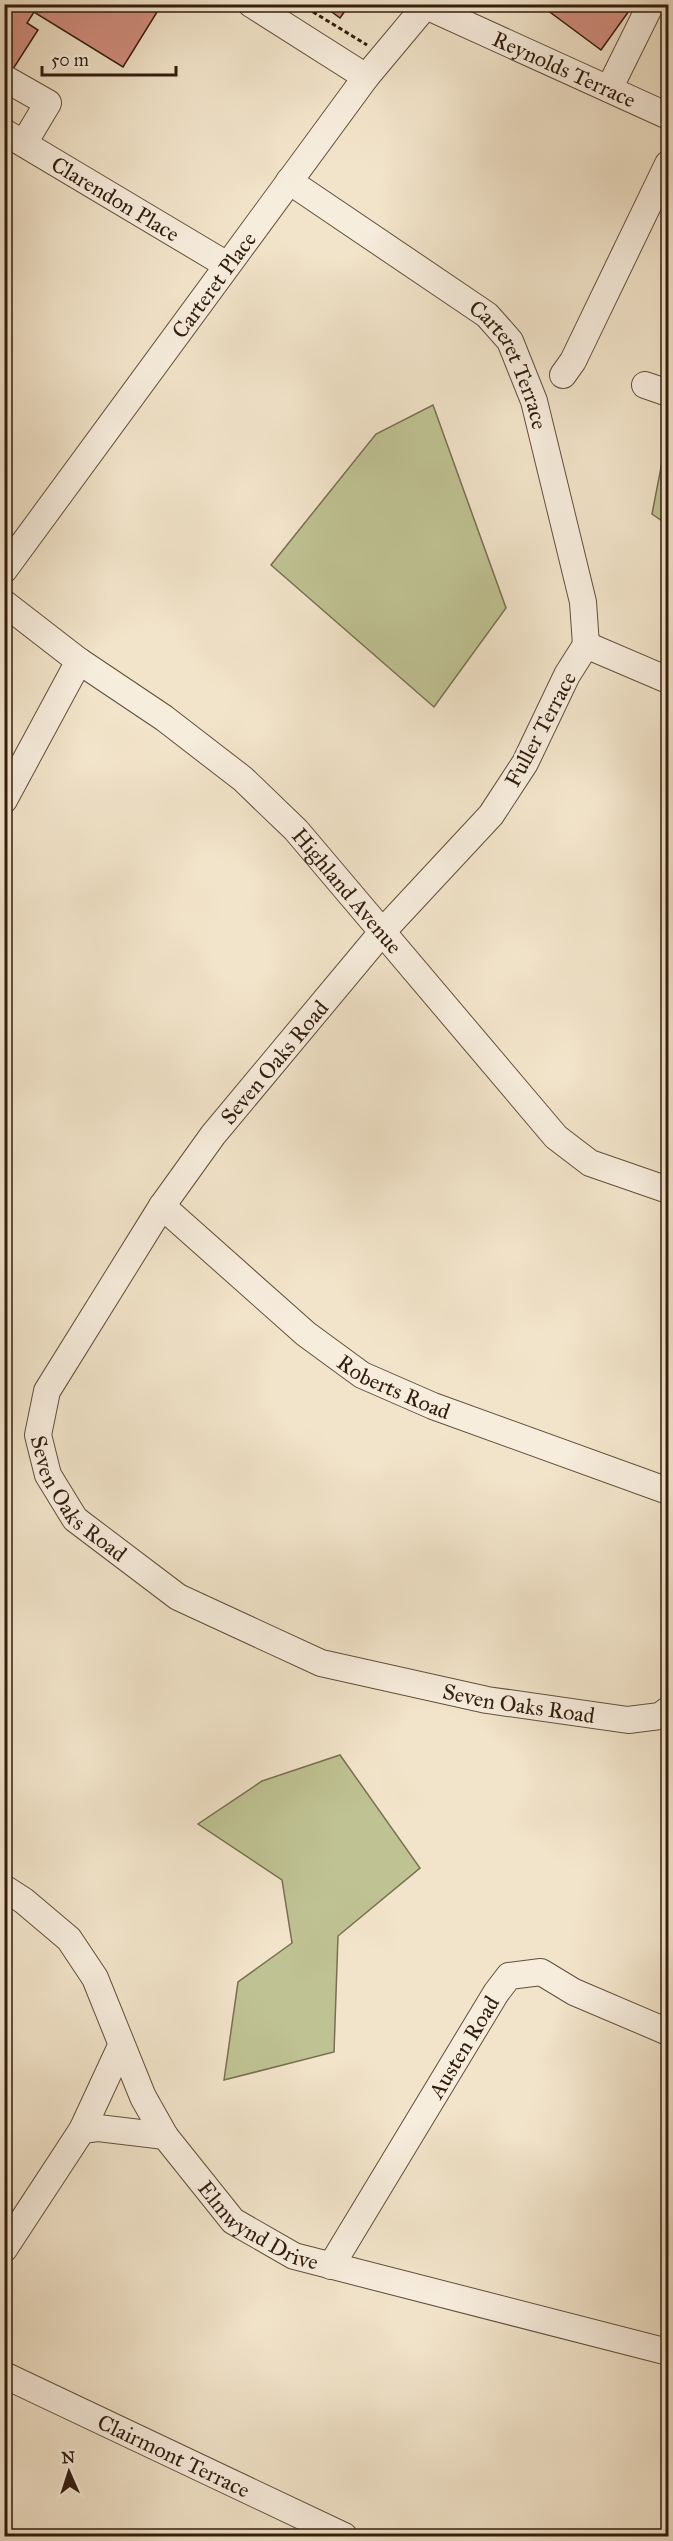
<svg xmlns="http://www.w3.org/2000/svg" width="673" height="2541" font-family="'IM FELL Great Primer',serif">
<rect width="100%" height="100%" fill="#f2e4ca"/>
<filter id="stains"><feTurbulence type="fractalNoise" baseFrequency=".00333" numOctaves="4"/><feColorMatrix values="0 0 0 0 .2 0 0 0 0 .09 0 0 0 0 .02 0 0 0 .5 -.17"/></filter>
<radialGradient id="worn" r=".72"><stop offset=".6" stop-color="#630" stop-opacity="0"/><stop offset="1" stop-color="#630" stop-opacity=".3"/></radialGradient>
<g fill="#bfc293" stroke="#787050" stroke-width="1.5">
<polygon points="433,405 506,608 434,707 271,565 376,434"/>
<polygon points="668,431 668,525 652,514"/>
<polygon points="340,1755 420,1868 338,1936 334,2052 224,2080 238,1982 292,1943 282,1880 198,1824 262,1781"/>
</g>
<g fill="#d28e7f" stroke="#321d0d" stroke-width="1.5">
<polygon points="4,4 162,4 123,67 34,12 27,23 38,30 4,83"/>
<polygon points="321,4 350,4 340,18"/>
<polygon points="539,4 634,4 601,50"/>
</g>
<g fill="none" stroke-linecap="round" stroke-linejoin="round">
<g stroke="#624f3c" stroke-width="28">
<g id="minor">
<polyline points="251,4 366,77"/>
<path id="s1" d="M426 6 668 116"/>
<polyline points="4,78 48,103 24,143"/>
<polyline points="609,89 651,4"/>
<path id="s2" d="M4 132 227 265"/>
<path id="s3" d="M289 181 487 315 510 341 534 401 583 602 586 645"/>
<polyline points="563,375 573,361 668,164"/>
<polyline points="645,385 668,393"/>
<path id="s4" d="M4 570 366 77 427 4"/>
<path id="s5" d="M4 603 79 661 164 718 243 779 296 830 556 1137 590 1163 668 1190"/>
<path id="s6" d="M586 645 567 675 525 763 491 815 383 931 213 1135 162 1206 47 1391 38 1435 48 1475 75 1519 178 1597 321 1663 487 1700 628 1720 660 1716 668 1710"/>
<polyline points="586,645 668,680"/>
<polyline points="4,800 79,661"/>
<path id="s7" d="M162 1206 306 1334 362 1375 433 1406 668 1491"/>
<path id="s8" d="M4 1888 24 1901 69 1939 95 1978 143 2097 165 2136 233 2221 294 2256 668 2352"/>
<polyline points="82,2130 98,2128 165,2136"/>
<polyline points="4,2249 82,2130 121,2046"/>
<path id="s9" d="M331 2266 496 1993 509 1976 541 1972 574 1992 668 2032"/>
<path id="s10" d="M4 2375 344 2536"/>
</g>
</g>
<polyline stroke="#321d0d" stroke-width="3" stroke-dasharray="4.5 3" stroke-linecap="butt" points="300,4 367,45"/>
<use href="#minor" stroke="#f7eddd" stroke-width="26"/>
</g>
<g text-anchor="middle" stroke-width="6" stroke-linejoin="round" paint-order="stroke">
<g font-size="22" fill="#321d0d" stroke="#f7eddd">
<text dy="8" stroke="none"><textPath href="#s1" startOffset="152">Reynolds Terrace</textPath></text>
<text dy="8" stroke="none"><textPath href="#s2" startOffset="130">Clarendon Place</textPath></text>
<text dy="8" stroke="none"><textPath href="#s4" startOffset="354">Carteret Place</textPath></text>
<text dy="8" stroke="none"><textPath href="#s3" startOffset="294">Carteret Terrace</textPath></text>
<text transform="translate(540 729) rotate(-62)" y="8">Fuller Terrace</text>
<text dy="8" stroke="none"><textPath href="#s5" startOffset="450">Highland Avenue</textPath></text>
<text transform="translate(274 1062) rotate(-50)" y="8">Seven Oaks Road</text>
<text dy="8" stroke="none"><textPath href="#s7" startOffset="296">Roberts Road</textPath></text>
<text dy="8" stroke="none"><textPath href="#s6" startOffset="1047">Seven Oaks Road</textPath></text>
<text dy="8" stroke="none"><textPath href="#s6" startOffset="1551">Seven Oaks Road</textPath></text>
<text dy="8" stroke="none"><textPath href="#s9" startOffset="256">Austen Road</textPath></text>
<text dy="8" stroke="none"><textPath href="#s8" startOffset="435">Elmwynd Drive</textPath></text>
<text dy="8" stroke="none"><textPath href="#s10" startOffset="188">Clairmont Terrace</textPath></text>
</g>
</g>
<rect width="673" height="2541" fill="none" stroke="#f2e4ca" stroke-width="24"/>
<rect x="6" y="6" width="661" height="2529" fill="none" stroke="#321d0d" stroke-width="3"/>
<rect x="12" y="12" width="649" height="2517" fill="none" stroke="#321d0d" stroke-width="1.5"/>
<g transform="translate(69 2472) rotate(357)" stroke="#f7eddd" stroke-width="4.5" paint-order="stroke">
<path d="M0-4.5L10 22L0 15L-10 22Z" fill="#321d0d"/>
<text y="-9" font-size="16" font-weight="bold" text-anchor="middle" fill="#321d0d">N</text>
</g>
<path d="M42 66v9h134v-9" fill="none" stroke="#321d0d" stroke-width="3"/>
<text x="51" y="66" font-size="18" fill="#321d0d" stroke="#f7eddd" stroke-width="4.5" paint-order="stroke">50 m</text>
<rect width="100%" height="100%" filter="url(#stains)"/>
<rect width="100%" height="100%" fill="url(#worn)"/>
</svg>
